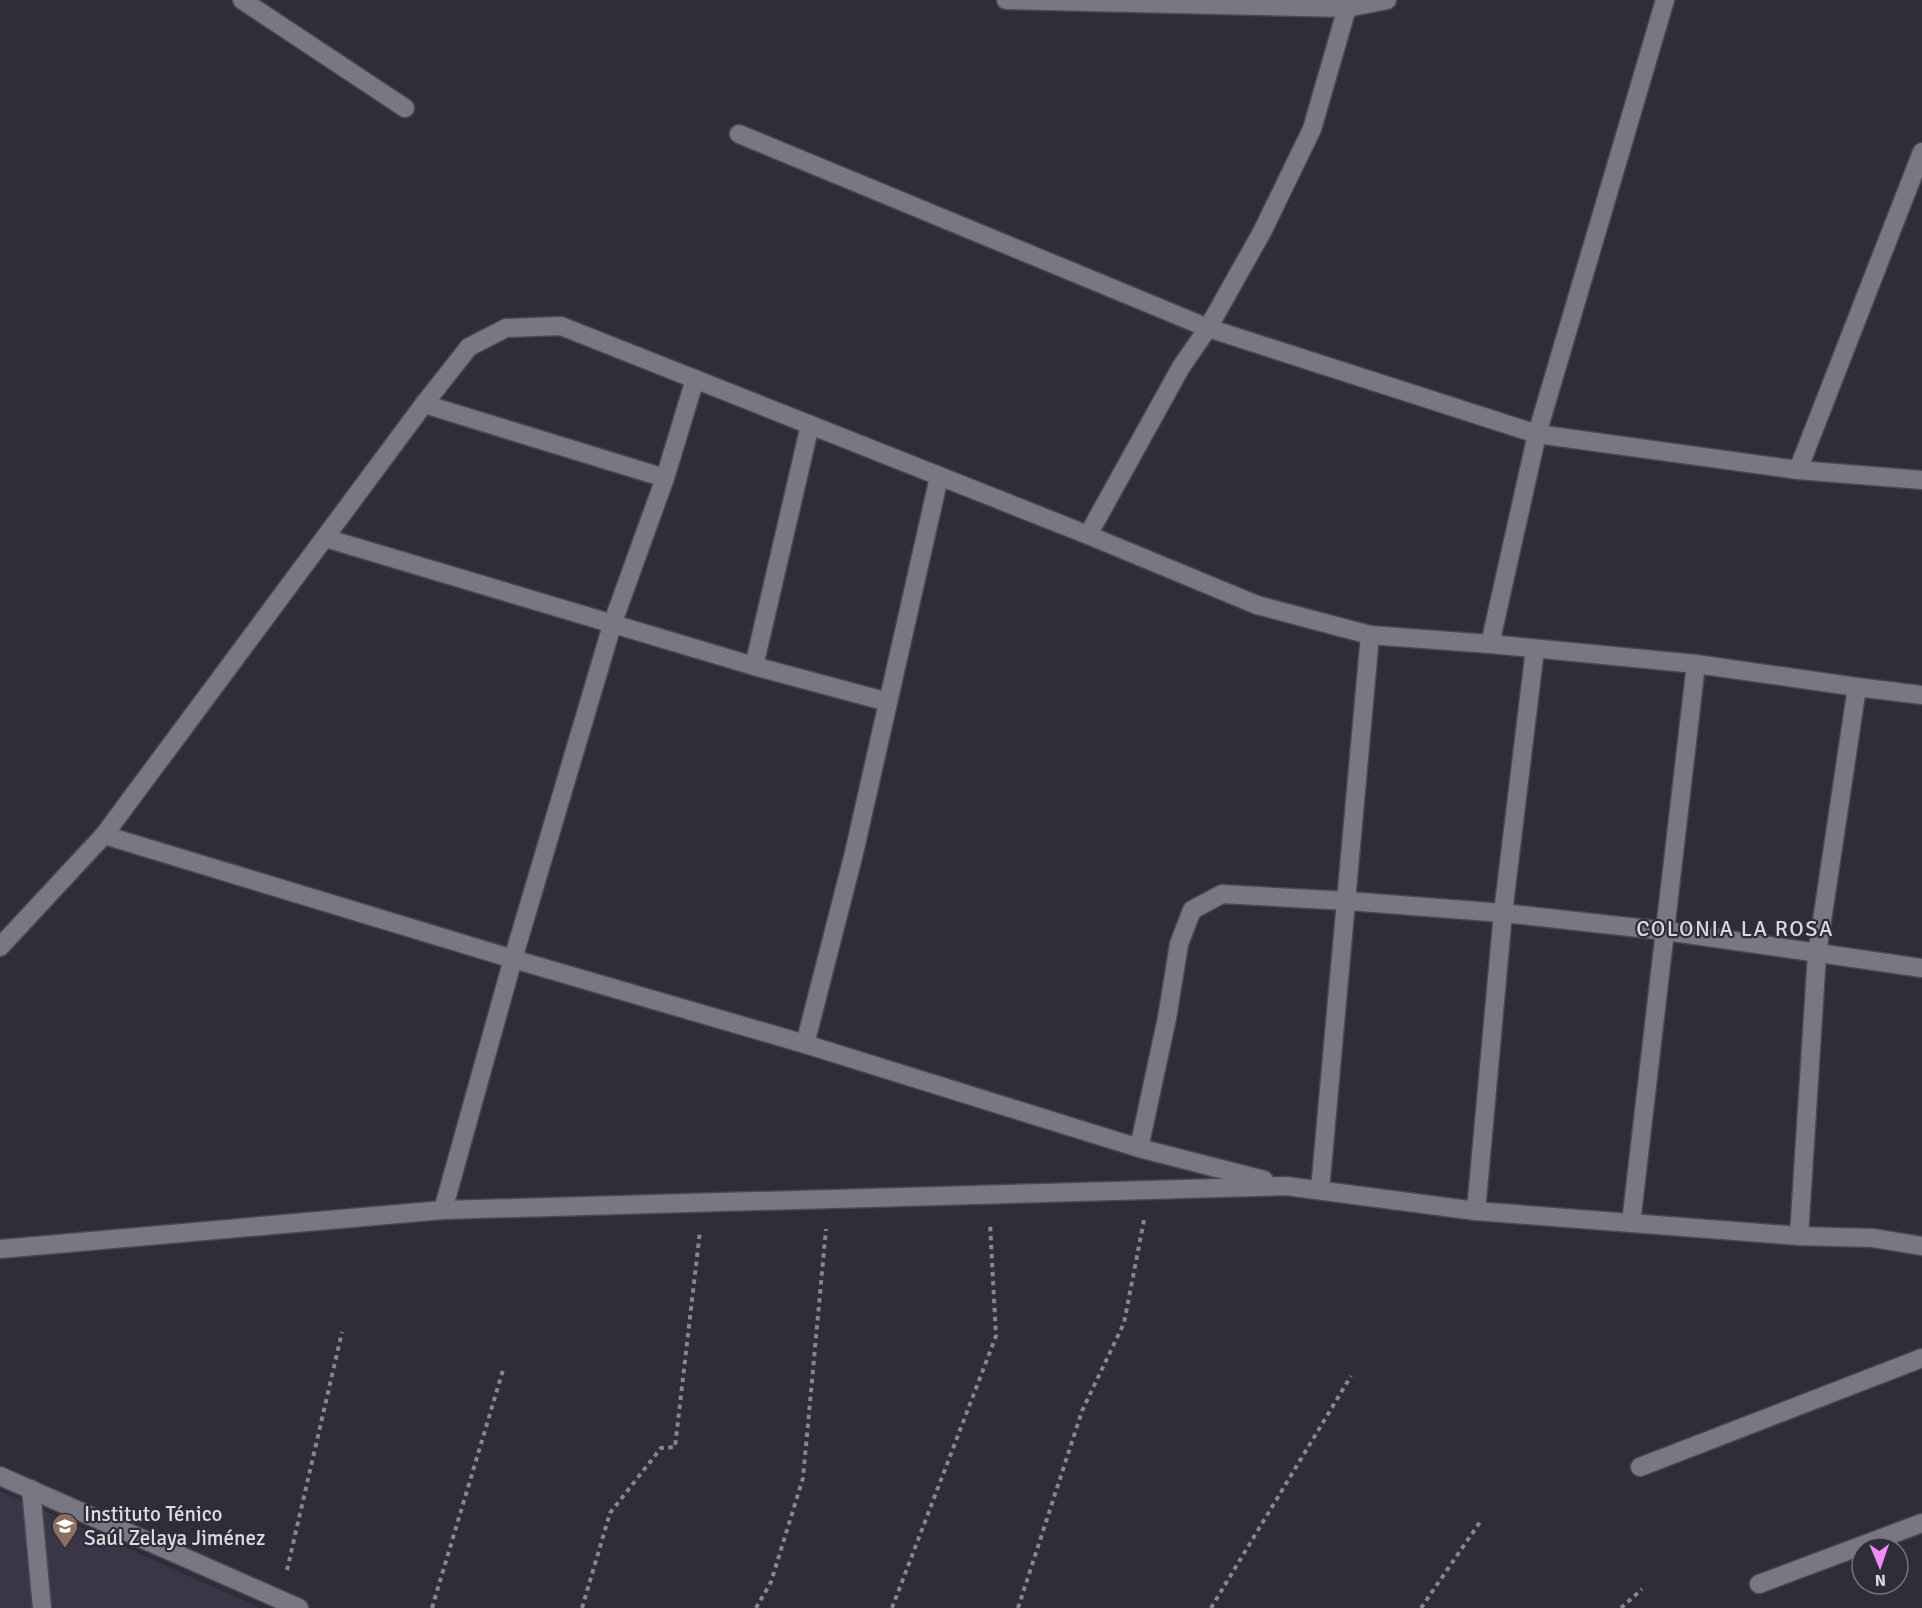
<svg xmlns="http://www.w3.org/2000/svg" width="1922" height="1608" font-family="Signika,sans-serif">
<rect width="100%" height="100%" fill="#2f2d38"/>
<polygon fill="#383647" points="0,1491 260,1608 0,1608"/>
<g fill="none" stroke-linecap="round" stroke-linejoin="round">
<g stroke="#4a4952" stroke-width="21">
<g id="minor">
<polyline points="242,0 405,108"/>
<polyline points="1006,0 1347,8 1387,0"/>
<polyline points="739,134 1208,328 1537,434 1798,470 1922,480"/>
<polyline points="424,404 665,478"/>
<polyline points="1798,470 1922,152"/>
<polyline points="1088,535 1181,367 1208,328 1262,232 1312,129 1347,8"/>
<polyline points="325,538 754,666 888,702"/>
<polyline points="1490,644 1537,434 1665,0"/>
<polyline points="754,666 810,425"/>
<polyline points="104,835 513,959 805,1044 1139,1148 1264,1180"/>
<polyline points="0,947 104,835 424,404 469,347 506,328 561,326 1088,535 1257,605 1370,635 1490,644 1696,664 1857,687 1922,695"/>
<polyline points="805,1044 854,853 939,477"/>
<polyline points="1139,1148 1167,1018 1179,944 1192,910 1222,894 1348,901 1503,913 1666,931 1922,968"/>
<polyline points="1320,1190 1370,635"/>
<polyline points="443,1210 513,959 613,622 665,478 695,379"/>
<polyline points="1476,1211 1503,913 1535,649"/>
<polyline points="1631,1223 1696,664"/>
<polyline points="1799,1236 1817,954 1857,687"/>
<polyline points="0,1249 443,1210 1286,1186 1476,1211 1799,1236 1873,1238 1922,1246"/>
<polyline points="1640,1467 1922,1358"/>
<polyline points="0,1476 299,1608"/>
<polyline points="31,1489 42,1608"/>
<polyline points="1759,1584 1922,1523"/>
</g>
</g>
<g stroke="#88868f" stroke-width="4" stroke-dasharray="4.5 4.5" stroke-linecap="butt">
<polyline points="287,1570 342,1332"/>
<polyline points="432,1608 503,1370"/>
<polyline points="582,1608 610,1513 661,1448 675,1447 700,1231"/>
<polyline points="756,1608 771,1582 803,1478 826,1229"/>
<polyline points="892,1608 996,1336 990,1223"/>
<polyline points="1018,1608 1082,1411 1124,1323 1144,1220"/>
<polyline points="1211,1608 1351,1376"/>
<polyline points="1421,1608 1480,1522"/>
<polyline points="1621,1608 1642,1589"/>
</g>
<use href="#minor" stroke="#787783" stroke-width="18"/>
</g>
<defs>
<g id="school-pin" transform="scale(1.35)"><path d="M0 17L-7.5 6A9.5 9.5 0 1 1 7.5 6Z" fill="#8d6e63" stroke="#2f2d38"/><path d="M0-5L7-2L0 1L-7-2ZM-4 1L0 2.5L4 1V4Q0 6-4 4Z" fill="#fff"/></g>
</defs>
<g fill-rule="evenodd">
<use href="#school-pin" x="65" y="1526"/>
</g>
<g text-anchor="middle" stroke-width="4.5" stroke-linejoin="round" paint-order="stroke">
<g font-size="21" fill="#dddce3" stroke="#2f2d38" text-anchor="start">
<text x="84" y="1521">Instituto Ténico<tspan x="84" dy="24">Saúl Zelaya Jiménez</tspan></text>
</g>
<g font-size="22" letter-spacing="1.5" fill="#d8d7e5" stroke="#2f2d38">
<text x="1735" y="936">COLONIA LA ROSA</text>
</g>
</g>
<g transform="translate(1880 1566) rotate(178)"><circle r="28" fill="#2f2d38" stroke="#75737c" stroke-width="1.5"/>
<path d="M0-4.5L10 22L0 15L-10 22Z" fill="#f08bf5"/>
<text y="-9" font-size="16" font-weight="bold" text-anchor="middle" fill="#dddce3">N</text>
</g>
</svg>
